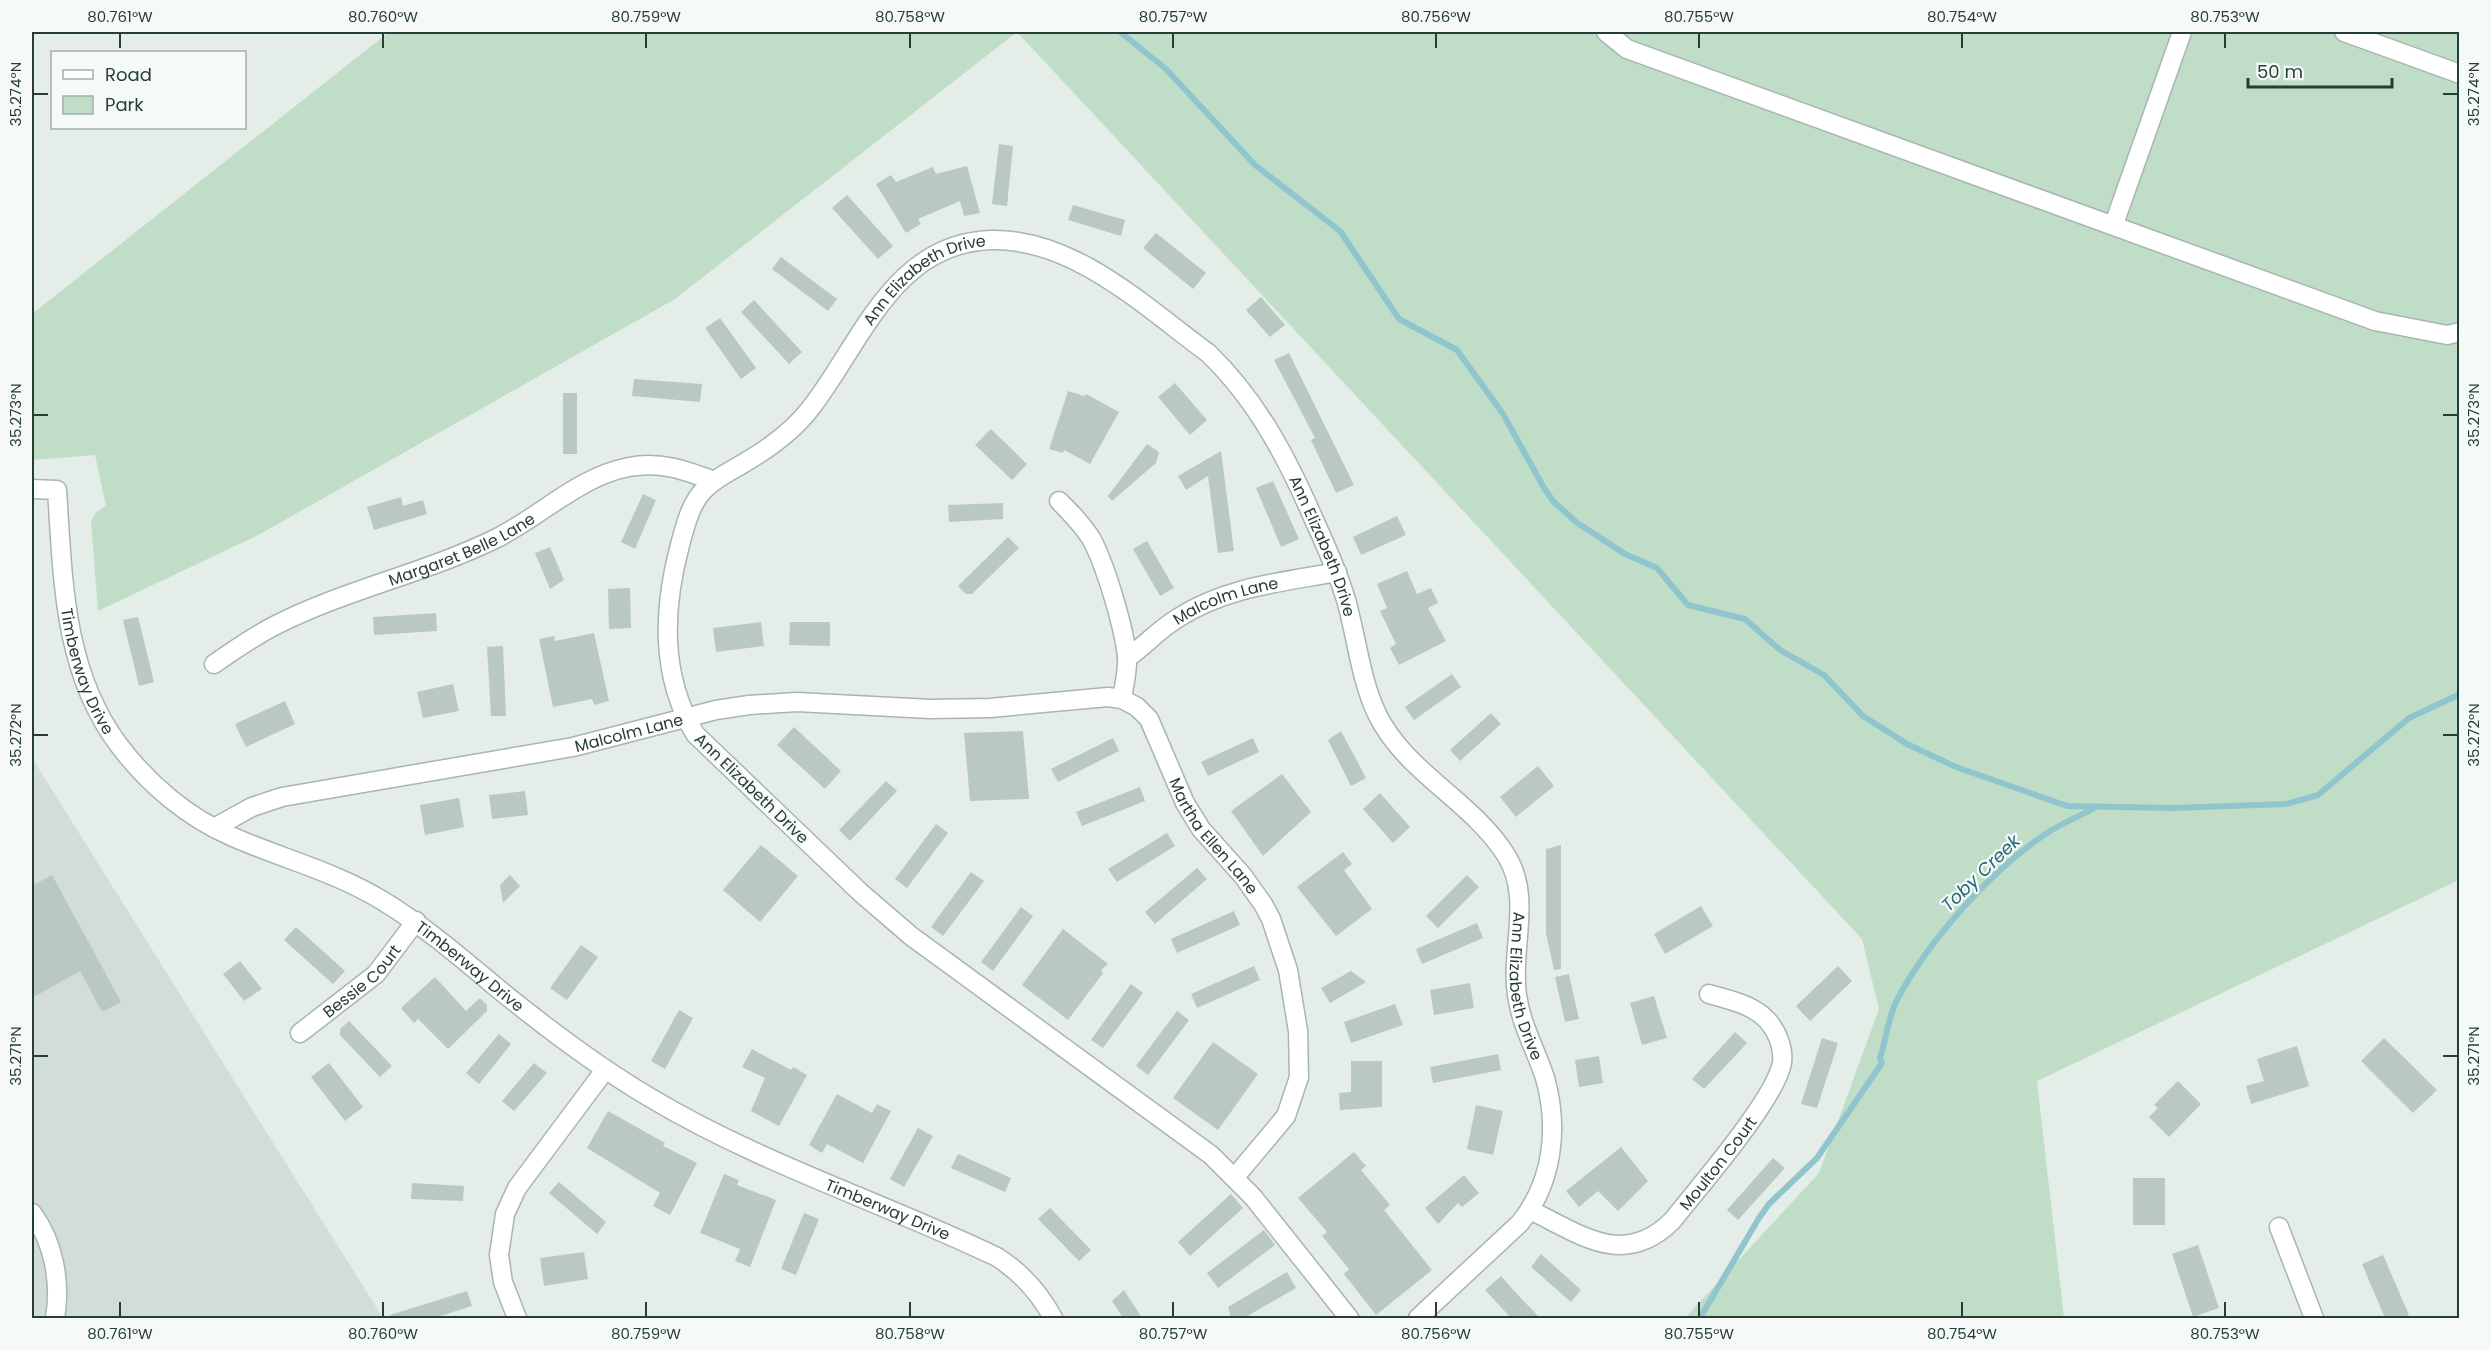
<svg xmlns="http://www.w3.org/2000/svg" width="2491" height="1350" font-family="Poppins,sans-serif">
<rect width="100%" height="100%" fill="#e5ede9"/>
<polygon fill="#d3ddd8" points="32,758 383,1318 32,1318"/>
<polygon fill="#bfddc7" points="389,32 2459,32 2459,880 2037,1081 2064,1318 1685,1318 1819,1173 1879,1009 1862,939 1017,32 675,299 260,534 98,611 91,521 96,512 106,506 95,455 32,460 32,314"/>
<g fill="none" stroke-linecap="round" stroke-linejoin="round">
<g stroke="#91c5ce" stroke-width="6">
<polyline points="1120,32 1165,68 1255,165 1340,231 1399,319 1457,350 1503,414 1544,488 1553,501 1576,522 1625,554 1657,568 1688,605 1745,619 1780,650 1824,675 1863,716 1907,744 1956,767 2067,806 2173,808 2286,804 2318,795 2409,718 2460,694"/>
<path d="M1700 1318 1759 1218 1769 1204 1817 1158 1882 1063 1880 1058C1886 1040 1888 1017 1897 1000 1928 941 1991 870 2047 833 2062 823 2080 816 2096 807"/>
</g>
</g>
<g fill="#bac8c2">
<polygon points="999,144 1013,146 1007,206 992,204"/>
<polygon points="967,166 980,213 964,216 960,201 918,219 921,224 906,233 876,184 891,175 896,182 933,167 936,174"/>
<polygon points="847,195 893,246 878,259 832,208"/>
<polygon points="1073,205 1125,220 1121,236 1068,220"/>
<polygon points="1156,233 1206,273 1193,289 1143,248"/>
<polygon points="781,257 837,299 828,311 772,269"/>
<polygon points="1261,297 1285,325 1270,337 1246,310"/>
<polygon points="754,300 802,352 789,364 741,312"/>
<polygon points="720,318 756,368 741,379 705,328"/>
<polygon points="1289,353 1354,485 1336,493 1311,440 1315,438 1274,360"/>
<polygon points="634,379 702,384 700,402 632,396"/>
<polygon points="1175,383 1207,420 1190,435 1158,397"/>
<polygon points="1068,391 1084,396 1086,394 1119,412 1090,464 1064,450 1063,453 1049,449"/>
<rect x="563" y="393" width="14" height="61"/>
<polygon points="991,429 1027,464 1012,480 975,445"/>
<polygon points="1147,444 1159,452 1156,463 1112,501 1108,496"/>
<polygon points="1221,451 1234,551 1218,553 1208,476 1186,490 1178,476"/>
<polygon points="1273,481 1299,539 1281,547 1256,488"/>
<polygon points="643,494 656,500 635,549 621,542"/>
<polygon points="401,497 403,506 423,500 427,514 374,530 367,507"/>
<polygon points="1003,503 1003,519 949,522 948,505"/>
<polygon points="1397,516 1406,535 1361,555 1353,537"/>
<polygon points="1008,537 1019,548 972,594 966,594 958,586"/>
<polygon points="1147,541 1174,588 1160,596 1133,549"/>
<polygon points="550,547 564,580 550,589 535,553"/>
<polygon points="1407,571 1417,594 1431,588 1438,603 1428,608 1446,641 1399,665 1390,648 1396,644 1380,611 1387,608 1377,584"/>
<polygon points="630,588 631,628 609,629 608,589"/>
<polygon points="436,613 437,631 374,635 373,617"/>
<polygon points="138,617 154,682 139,686 123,620"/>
<polygon points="761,622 764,646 716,652 713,628"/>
<polygon points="790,622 830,622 830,646 789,645"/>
<polygon points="594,633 609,701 594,705 592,699 553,707 539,639 554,636 555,641"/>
<polygon points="503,646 506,716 491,716 487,647"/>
<polygon points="1452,674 1461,687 1414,720 1405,707"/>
<polygon points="453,684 459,711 423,718 417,692"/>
<polygon points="285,701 295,724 246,747 235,724"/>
<polygon points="1491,713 1501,724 1460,761 1450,750"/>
<polygon points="794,727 841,771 825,789 777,745"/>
<polygon points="1023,731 1029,799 970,801 964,733"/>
<polygon points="1341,731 1366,778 1351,786 1328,740"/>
<polygon points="1113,738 1119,751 1058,782 1051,769"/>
<polygon points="1253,738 1259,752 1208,776 1201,762"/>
<polygon points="1538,766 1554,786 1516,817 1500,797"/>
<polygon points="1282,774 1311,812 1263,856 1231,811"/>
<polygon points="886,781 897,791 850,841 839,830"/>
<polygon points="1140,787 1145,801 1082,826 1076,812"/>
<polygon points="525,791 528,815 492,819 489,795"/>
<polygon points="1380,793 1410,827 1393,843 1363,809"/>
<polygon points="459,798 464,827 425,835 420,805"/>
<polygon points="936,824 948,833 907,888 895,879"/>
<polygon points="1167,833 1175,846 1117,882 1108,869"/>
<polygon points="761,845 798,876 760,922 723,890"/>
<polygon points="1561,845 1561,969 1554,970 1546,933 1546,849"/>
<polygon points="1343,852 1352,864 1344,870 1372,909 1336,936 1297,887"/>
<polygon points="1197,868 1207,879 1155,924 1145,912"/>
<polygon points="971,872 984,881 943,936 931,927"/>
<polygon points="52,875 121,1002 102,1012 80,971 32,998 32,886"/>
<polygon points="510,875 520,886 503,903 500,885"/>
<polygon points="1467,875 1479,887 1438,928 1426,916"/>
<polygon points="1701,906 1713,926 1665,954 1654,934"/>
<polygon points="1021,907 1033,916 993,971 981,962"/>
<polygon points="1234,911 1240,925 1177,953 1171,939"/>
<polygon points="1477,923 1483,938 1422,964 1416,949"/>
<polygon points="296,927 345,971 333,984 284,940"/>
<polygon points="1063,929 1108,964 1101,970 1103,973 1068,1020 1022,985"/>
<polygon points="581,945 598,957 567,1000 550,988"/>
<polygon points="240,961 262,989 244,1001 223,974"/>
<polygon points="1254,966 1260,980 1197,1008 1191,994"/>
<polygon points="1838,966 1852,981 1810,1021 1796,1006"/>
<polygon points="1351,971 1366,982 1330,1003 1321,988"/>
<polygon points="1569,974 1579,1019 1565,1022 1555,977"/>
<polygon points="435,977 466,1011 480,998 487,1005 487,1011 448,1049 418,1019 414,1023 401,1008"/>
<polygon points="1470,983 1474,1008 1434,1015 1430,990"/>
<polygon points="1131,984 1143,993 1103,1048 1091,1040"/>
<polygon points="1654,996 1667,1038 1642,1045 1630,1003"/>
<polygon points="1395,1004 1403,1025 1351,1043 1344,1022"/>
<polygon points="679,1010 693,1018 665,1069 651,1061"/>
<polygon points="1177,1011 1189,1020 1148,1075 1136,1066"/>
<polygon points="349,1021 392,1066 380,1077 340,1035 340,1029"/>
<polygon points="1735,1032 1747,1043 1704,1089 1692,1079"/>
<polygon points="499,1034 511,1044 479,1084 466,1073"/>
<polygon points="1822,1038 1838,1043 1817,1108 1801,1104"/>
<polygon points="2384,1038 2437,1090 2413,1113 2361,1061"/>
<polygon points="1213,1042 1258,1074 1218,1130 1173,1098"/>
<polygon points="2297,1046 2309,1086 2251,1104 2246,1086 2264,1081 2257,1059"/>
<polygon points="752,1049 791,1070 793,1067 807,1075 779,1126 751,1111 765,1078 742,1067"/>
<polygon points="1498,1054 1501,1070 1433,1083 1430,1067"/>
<polygon points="1599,1056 1603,1083 1579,1087 1575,1060"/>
<polygon points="1351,1061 1382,1061 1382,1107 1340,1110 1339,1093 1351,1092"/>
<polygon points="329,1063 363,1107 345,1121 311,1077"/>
<polygon points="534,1063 547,1073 514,1111 502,1101"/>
<polygon points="2178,1081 2201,1104 2169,1137 2149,1117 2158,1108 2154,1105"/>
<polygon points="837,1094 872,1113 877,1104 891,1111 863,1163 827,1144 822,1153 809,1145"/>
<polygon points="1476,1105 1503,1111 1493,1155 1467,1149"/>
<polygon points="608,1111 665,1143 663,1146 697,1163 670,1215 653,1206 660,1193 587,1148"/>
<polygon points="918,1128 933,1136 904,1187 890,1179"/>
<polygon points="1621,1147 1648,1181 1618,1211 1598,1191 1579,1207 1566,1191"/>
<polygon points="1354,1152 1366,1166 1361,1170 1390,1205 1384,1210 1432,1270 1376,1315 1344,1274 1349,1269 1322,1236 1327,1232 1298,1198"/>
<polygon points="958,1154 1011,1178 1005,1192 951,1168"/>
<polygon points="1773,1158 1785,1168 1738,1220 1727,1210"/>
<polygon points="724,1174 739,1180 737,1185 776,1200 750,1267 735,1261 740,1249 700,1233"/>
<polygon points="1464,1175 1479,1193 1462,1207 1458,1203 1438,1224 1425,1208"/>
<rect x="2133" y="1178" width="32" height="47"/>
<polygon points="559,1182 606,1222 597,1234 549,1193"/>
<polygon points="412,1183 464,1186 463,1201 411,1199"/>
<polygon points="1231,1194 1243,1208 1190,1256 1178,1242"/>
<polygon points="1050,1208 1091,1250 1079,1261 1038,1219"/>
<polygon points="804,1213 819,1219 796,1275 781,1269"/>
<polygon points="1264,1230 1275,1245 1218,1288 1207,1273"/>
<polygon points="2198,1245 2219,1308 2193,1317 2172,1254"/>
<polygon points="584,1252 588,1279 544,1286 540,1258"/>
<polygon points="1541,1254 1581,1290 1571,1302 1531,1267"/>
<polygon points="2383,1255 2409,1315 2400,1318 2385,1318 2362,1264"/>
<polygon points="1287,1272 1296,1288 1244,1318 1231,1318 1228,1307"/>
<polygon points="1501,1276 1517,1294 1540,1318 1511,1318 1485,1290"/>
<polygon points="1124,1290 1142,1318 1123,1318 1112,1301"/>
<polygon points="467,1291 472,1306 434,1318 391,1318 390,1315"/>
</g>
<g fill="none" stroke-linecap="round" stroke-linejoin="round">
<g stroke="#a8b5b0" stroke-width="21">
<g id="minor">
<polyline points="1606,32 1627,49 2375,321 2447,335 2460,332"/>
<polyline points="2344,32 2460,74"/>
<polyline points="2114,224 2182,32"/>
<path id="s1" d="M32 489 57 490C63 578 63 670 118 744 148 784 188 818 233 837 283 859 336 872 383 901 424 926 459 956 496 987 545 1027 595 1065 649 1097 759 1163 882 1202 997 1257 1022 1273 1039 1292 1053 1318"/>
<path d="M1059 501C1071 513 1083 525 1092 540 1106 567 1124 627 1127 657 1128 670 1124 685 1122 699"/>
<path id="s2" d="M1127 658C1145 646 1159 629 1178 618 1226 587 1282 582 1337 572"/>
<path id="s3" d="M214 664C234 650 254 636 276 625 347 589 426 573 497 538 541 516 580 476 629 467 660 461 685 470 714 481"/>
<path id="s4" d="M214 828 252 807 282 797 573 747 716 710 749 705 797 702 930 709 990 708 1108 697 1122 699 1137 707 1149 719 1185 803 1201 829 1243 876 1263 904 1271 919 1288 970 1298 1031 1299 1077 1286 1116 1235 1177"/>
<path id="s5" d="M300 1033 376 974 416 921"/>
<path id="s6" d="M1530 1210C1580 1234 1623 1269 1672 1221 1698 1188 1775 1100 1782 1063 1784 1048 1777 1031 1767 1020 1752 1004 1729 1000 1709 994"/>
<path d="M32 1213C54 1242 61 1283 55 1318"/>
<polyline points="2279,1227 2314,1318"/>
<polyline points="517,1318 503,1282 499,1255 505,1214 517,1188 605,1070"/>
<path id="s7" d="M1349 1318 1253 1197 1211 1155 911 936 861 893 695 734C660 675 663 609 680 545 685 526 691 501 706 488 717 477 731 471 744 463 768 449 793 431 810 409 861 344 893 243 991 240 1074 238 1145 307 1208 353 1258 401 1288 460 1315 522 1327 548 1338 573 1346 600 1357 638 1360 678 1377 714 1405 772 1472 801 1506 855 1533 898 1510 948 1517 995 1521 1025 1536 1050 1545 1078 1559 1128 1553 1182 1520 1223L1418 1318"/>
</g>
</g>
<use href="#minor" stroke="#fff" stroke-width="18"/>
</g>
<path fill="none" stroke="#253e37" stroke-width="2" d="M120 33V48M383 33V48M646 33V48M910 33V48M1173 33V48M1436 33V48M1699 33V48M1962 33V48M2225 33V48M33 94H48M2443 94H2458M33 415H48M2443 415H2458M33 735H48M2443 735H2458M33 1056H48M2443 1056H2458M120 1302V1317M383 1302V1317M646 1302V1317M910 1302V1317M1173 1302V1317M1436 1302V1317M1699 1302V1317M1962 1302V1317M2225 1302V1317"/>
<g text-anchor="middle" stroke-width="4.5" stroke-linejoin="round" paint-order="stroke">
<g font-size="16" fill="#253e37" stroke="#f5faf8">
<text dy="6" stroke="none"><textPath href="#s7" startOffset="1449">Ann Elizabeth Drive</textPath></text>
<text dy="6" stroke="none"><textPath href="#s7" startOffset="2006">Ann Elizabeth Drive</textPath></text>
<text dy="6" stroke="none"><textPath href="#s3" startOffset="274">Margaret Belle Lane</textPath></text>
<text dy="6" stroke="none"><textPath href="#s2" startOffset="116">Malcolm Lane</textPath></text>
<text dy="6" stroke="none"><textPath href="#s1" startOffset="210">Timberway Drive</textPath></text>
<text dy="6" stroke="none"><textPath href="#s4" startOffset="428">Malcolm Lane</textPath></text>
<text transform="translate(752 788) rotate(44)" y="6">Ann Elizabeth Drive</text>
<text dy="6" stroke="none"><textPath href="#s4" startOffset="1094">Martha Ellen Lane</textPath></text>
<text dy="6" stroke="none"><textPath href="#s1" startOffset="712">Timberway Drive</textPath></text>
<text dy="6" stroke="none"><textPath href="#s5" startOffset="81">Bessie Court</textPath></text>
<text dy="6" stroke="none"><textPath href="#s7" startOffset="2510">Ann Elizabeth Drive</textPath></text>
<text dy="6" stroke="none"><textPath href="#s6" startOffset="230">Moulton Court</textPath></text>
<text dy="6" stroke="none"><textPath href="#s1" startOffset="1198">Timberway Drive</textPath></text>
</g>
<g font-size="18" font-style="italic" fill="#226877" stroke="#f5faf8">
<text transform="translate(1981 873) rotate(-44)" y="6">Toby Creek</text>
</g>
</g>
<rect width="2491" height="1350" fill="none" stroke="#f5faf8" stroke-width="66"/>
<rect x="51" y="51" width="195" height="78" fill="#f5faf8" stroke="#a2afab" stroke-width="1.5"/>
<rect x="63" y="70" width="30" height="9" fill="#ffffff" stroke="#a2afab" stroke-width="1.5"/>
<text x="105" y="81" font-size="18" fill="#253e37">Road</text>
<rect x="63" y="96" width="30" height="18" fill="#bfddc7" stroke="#a2afab" stroke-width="1.5"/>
<text x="105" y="111" font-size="18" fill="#253e37">Park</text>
<path d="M2248 78v9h144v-9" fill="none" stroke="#253e37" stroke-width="3"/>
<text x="2257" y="78" font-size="18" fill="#253e37" stroke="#f5faf8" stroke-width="4.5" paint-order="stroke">50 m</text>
<rect x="33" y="33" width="2425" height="1284" fill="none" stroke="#253e37" stroke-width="2"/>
<g font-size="15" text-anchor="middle" fill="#253e37">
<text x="120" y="22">80.761°W</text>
<text x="383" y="22">80.760°W</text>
<text x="646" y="22">80.759°W</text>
<text x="910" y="22">80.758°W</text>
<text x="1173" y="22">80.757°W</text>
<text x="1436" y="22">80.756°W</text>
<text x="1699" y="22">80.755°W</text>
<text x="1962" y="22">80.754°W</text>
<text x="2225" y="22">80.753°W</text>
<text transform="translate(16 94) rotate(-90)" y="5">35.274°N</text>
<text transform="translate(2474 94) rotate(-90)" y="5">35.274°N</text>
<text transform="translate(16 415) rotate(-90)" y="5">35.273°N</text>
<text transform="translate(2474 415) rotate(-90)" y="5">35.273°N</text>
<text transform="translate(16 735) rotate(-90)" y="5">35.272°N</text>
<text transform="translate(2474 735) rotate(-90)" y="5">35.272°N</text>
<text transform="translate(16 1056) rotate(-90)" y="5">35.271°N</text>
<text transform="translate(2474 1056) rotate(-90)" y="5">35.271°N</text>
<text x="120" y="1339">80.761°W</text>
<text x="383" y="1339">80.760°W</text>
<text x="646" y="1339">80.759°W</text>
<text x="910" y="1339">80.758°W</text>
<text x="1173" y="1339">80.757°W</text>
<text x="1436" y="1339">80.756°W</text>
<text x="1699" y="1339">80.755°W</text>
<text x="1962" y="1339">80.754°W</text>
<text x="2225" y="1339">80.753°W</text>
</g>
</svg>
